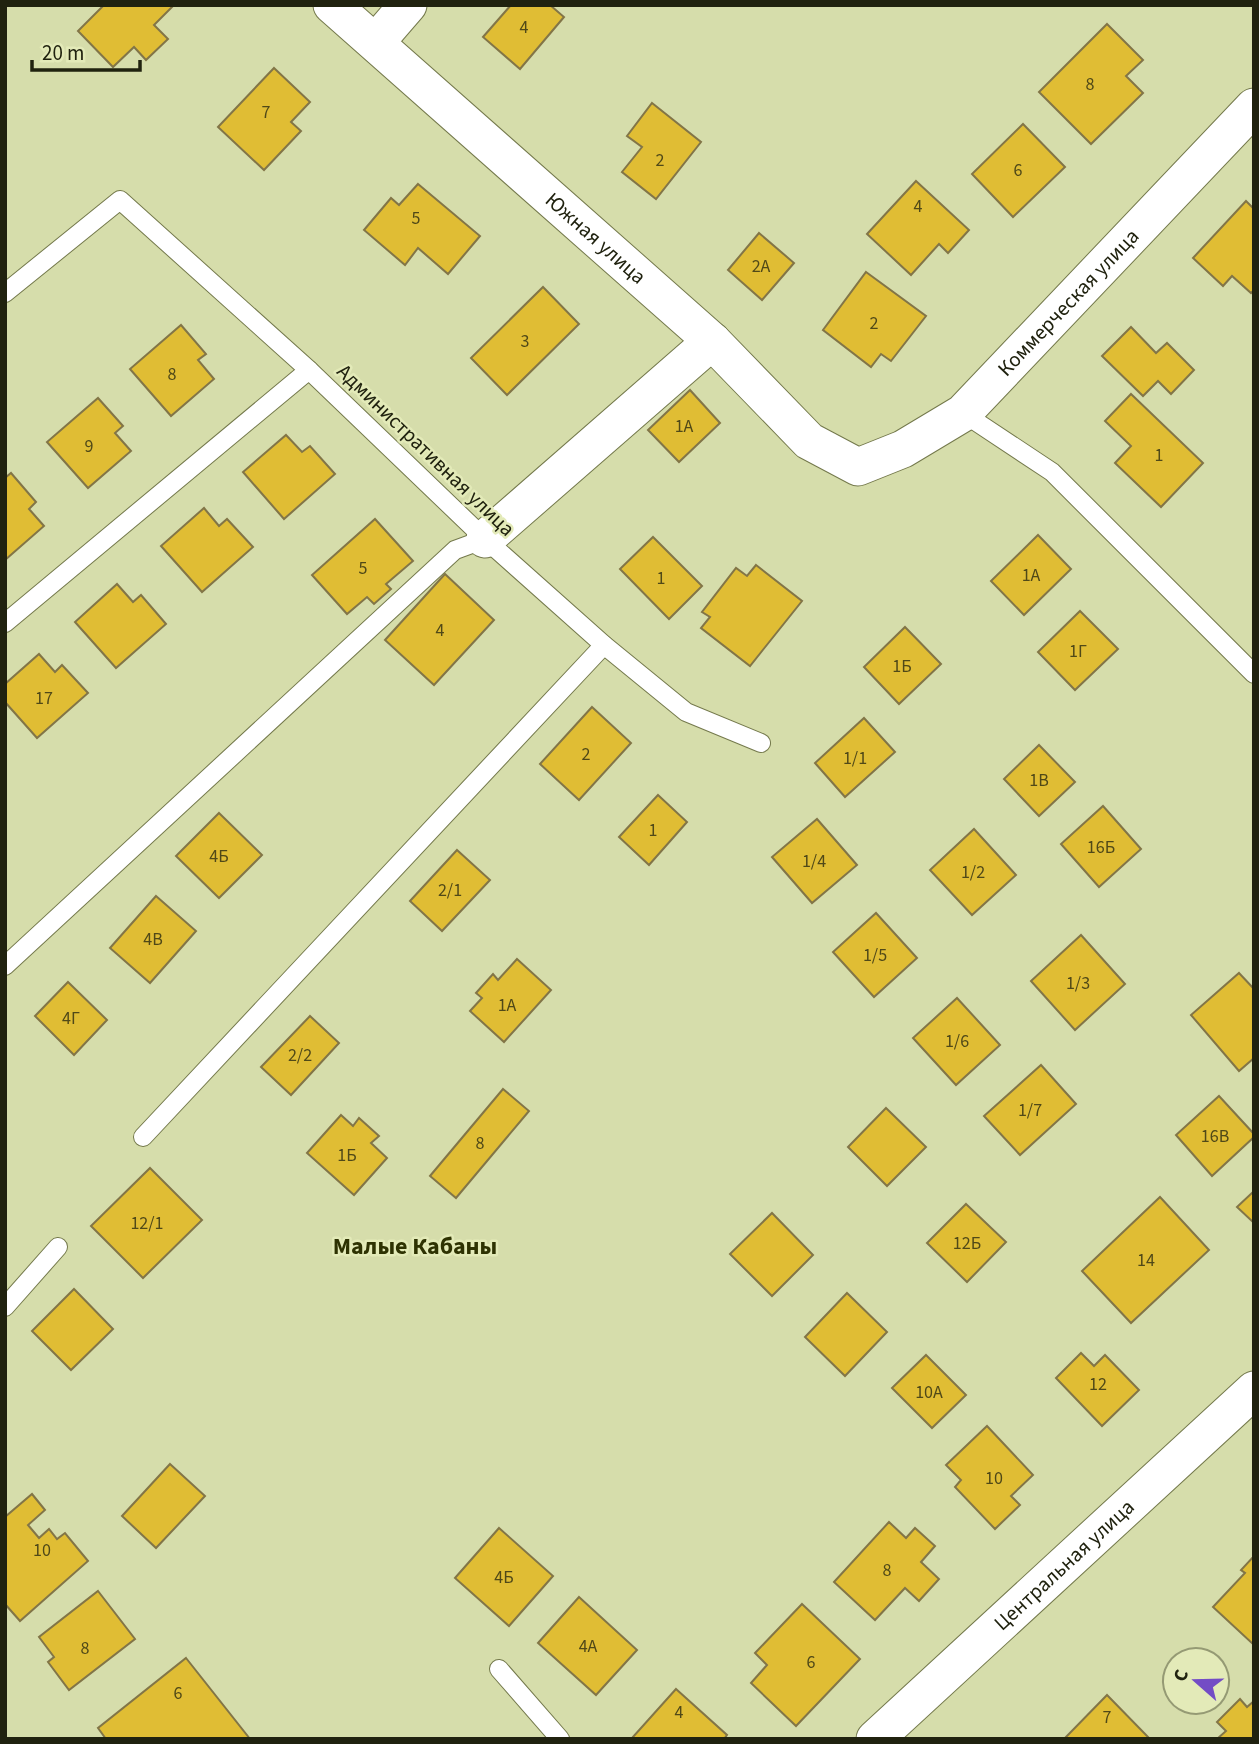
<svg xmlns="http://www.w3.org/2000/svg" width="1259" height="1744" font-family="'Source Sans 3',sans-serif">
<rect width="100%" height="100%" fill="#d6ddab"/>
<g fill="#e0bd34" stroke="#827547" stroke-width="2">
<polygon points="104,5 174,5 154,25 168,39 146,60 134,47 113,67 78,31"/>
<polygon points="511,5 550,5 564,17 520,69 483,37"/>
<polygon points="1107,24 1143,60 1126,76 1143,93 1091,144 1039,92"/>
<polygon points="274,68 310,102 291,122 301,131 264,170 218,127"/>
<polygon points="652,103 701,142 656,199 622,172 642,147 627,136"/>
<polygon points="1023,124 1065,167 1013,217 972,174"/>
<polygon points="916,181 969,230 948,253 939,244 911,275 867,234"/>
<polygon points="418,184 480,236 448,274 418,248 405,265 364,230 391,198 399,205"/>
<polygon points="1246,201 1254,209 1254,290 1251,293 1232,276 1223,286 1193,258"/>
<polygon points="759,233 794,263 762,300 728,270"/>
<polygon points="866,272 926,316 891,361 881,354 871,367 823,330"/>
<polygon points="543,287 579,324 507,395 471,358"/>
<polygon points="181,325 206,354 198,360 214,379 171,416 130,369"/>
<polygon points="1131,327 1156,353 1167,343 1194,370 1171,394 1158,381 1143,396 1102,356"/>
<polygon points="690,390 720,423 679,462 648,430"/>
<polygon points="1131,394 1203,463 1161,507 1115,463 1131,446 1105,421"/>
<polygon points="98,398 123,426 115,433 131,451 88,488 47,442"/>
<polygon points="286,435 302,452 310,446 335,474 284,519 243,472"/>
<polygon points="11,473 36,502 29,509 44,526 5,560 5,478"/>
<polygon points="204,508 219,526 227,519 253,547 202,592 161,546"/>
<polygon points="375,519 413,561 386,584 391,589 374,604 367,597 347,614 312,575"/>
<polygon points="1038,535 1071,569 1024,615 991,581"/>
<polygon points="653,537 702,586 669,619 620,569"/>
<polygon points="756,565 802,601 750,666 701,628 710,617 702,612 736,568 747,576"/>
<polygon points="445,574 494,620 434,685 385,640"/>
<polygon points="117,584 133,602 141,595 166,624 116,668 75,622"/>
<polygon points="1080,611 1118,649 1075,690 1038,652"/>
<polygon points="905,627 941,664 899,704 864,667"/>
<polygon points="39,654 55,672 62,665 88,693 37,738 5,702 5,684"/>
<polygon points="592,707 631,743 579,800 540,764"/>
<polygon points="864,718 895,752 845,797 815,763"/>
<polygon points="1039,745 1075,782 1039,816 1004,779"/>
<polygon points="658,795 687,822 649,865 619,837"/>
<polygon points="1103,806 1141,849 1099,887 1061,844"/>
<polygon points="219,813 262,855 219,898 176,856"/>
<polygon points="817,819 857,865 812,903 772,857"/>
<polygon points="974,829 1016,875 972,915 930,870"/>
<polygon points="457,850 490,880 442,931 410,901"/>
<polygon points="156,896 196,931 150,983 110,948"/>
<polygon points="876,913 917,958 874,997 833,952"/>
<polygon points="1081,935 1125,984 1075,1030 1031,981"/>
<polygon points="517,959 551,990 504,1042 470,1011 482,998 476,993 493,974 498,980"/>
<polygon points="1239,973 1254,989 1254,1058 1239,1071 1191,1015"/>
<polygon points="68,982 107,1020 74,1055 35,1016"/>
<polygon points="957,998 1000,1045 956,1085 913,1038"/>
<polygon points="310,1016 339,1043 291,1095 261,1067"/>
<polygon points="1041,1065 1076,1104 1020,1155 984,1116"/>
<polygon points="503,1089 529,1111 456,1198 430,1176"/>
<polygon points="1219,1096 1254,1134 1254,1137 1212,1176 1176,1135"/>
<polygon points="886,1108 926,1147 887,1186 848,1147"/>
<polygon points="341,1115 353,1126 359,1118 379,1136 371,1143 387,1158 354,1195 307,1153"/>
<polygon points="150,1168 202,1220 143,1278 91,1226"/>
<polygon points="1254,1191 1254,1223 1237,1207"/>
<polygon points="1160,1197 1209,1250 1131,1323 1082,1271"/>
<polygon points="966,1204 1006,1242 967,1282 927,1243"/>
<polygon points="772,1213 813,1255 772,1296 730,1254"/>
<polygon points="74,1289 113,1329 71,1370 32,1331"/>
<polygon points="847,1293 887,1332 845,1376 805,1337"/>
<polygon points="1081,1353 1094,1366 1105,1355 1139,1390 1102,1426 1056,1378"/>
<polygon points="926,1355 966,1395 932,1428 892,1388"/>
<polygon points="987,1426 1033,1475 1011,1496 1020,1505 995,1529 955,1487 961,1480 946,1465"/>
<polygon points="170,1464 205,1496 156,1548 122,1516"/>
<polygon points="32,1494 45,1510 28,1525 39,1538 49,1529 57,1539 65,1533 88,1561 20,1621 5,1604 5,1517"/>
<polygon points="889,1522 906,1538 915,1528 935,1546 921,1562 939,1579 919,1601 905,1588 875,1620 834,1582"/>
<polygon points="499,1528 553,1576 509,1626 455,1578"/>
<polygon points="1254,1556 1254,1645 1213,1607 1245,1573 1241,1570"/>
<polygon points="98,1591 135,1639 69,1690 48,1662 54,1657 39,1637"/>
<polygon points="579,1597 637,1650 596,1695 538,1643"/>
<polygon points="802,1604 860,1659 796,1726 751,1683 767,1665 755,1653"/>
<polygon points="186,1658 250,1739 106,1739 98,1728"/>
<polygon points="676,1689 727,1735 724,1739 632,1738"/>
<polygon points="1107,1695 1150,1739 1064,1739"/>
<polygon points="1240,1699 1247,1707 1254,1701 1254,1739 1217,1739 1226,1731 1217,1722"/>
</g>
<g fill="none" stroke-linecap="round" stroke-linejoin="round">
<g stroke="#74794c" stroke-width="20">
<g id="service">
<polyline points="5,293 120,200 309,370"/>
<polyline points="963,413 1052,472 1254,674"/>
<polyline points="5,623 309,370 485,539 604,645 686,712 761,743"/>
<polyline points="5,966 455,550 485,539"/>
<polyline points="143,1137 604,645"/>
<polyline points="5,1307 58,1247"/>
<polyline points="499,1669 560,1739"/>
</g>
</g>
<g stroke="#74794c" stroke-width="39">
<g id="minor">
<path id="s1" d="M332 5 712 341 809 441 858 467 903 449 963 413 1254 107"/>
<polyline points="376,42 408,5"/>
<polyline points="485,539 712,341"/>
<path id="s2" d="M875 1739 1254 1390"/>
</g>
</g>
<use href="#service" stroke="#fff" stroke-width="18"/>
<use href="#minor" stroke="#fff" stroke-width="37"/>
</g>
<g text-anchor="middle" stroke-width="5" stroke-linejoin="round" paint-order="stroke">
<g font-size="18" fill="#504918">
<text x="524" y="33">4</text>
<text x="1090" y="90">8</text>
<text x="266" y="118">7</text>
<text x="660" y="166">2</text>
<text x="1018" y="176">6</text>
<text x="918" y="212">4</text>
<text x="416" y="224">5</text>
<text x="761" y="272">2А</text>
<text x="874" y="329">2</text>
<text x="525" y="347">3</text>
<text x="172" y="380">8</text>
<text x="684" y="432">1А</text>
<text x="89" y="452">9</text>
<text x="1159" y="461">1</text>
<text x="363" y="574">5</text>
<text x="1031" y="581">1А</text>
<text x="661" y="584">1</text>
<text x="440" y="636">4</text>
<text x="1078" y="657">1Г</text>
<text x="902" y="672">1Б</text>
<text x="44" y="704">17</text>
<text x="586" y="760">2</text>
<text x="855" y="764">1/1</text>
<text x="1039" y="786">1В</text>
<text x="653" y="836">1</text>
<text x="1101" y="853">16Б</text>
<text x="219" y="862">4Б</text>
<text x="814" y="867">1/4</text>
<text x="973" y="878">1/2</text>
<text x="450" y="896">2/1</text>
<text x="153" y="945">4В</text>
<text x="875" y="961">1/5</text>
<text x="1078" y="989">1/3</text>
<text x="507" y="1011">1А</text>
<text x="71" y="1024">4Г</text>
<text x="957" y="1047">1/6</text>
<text x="300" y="1061">2/2</text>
<text x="1030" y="1116">1/7</text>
<text x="1215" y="1142">16В</text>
<text x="480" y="1149">8</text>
<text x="347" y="1161">1Б</text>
<text x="147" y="1229">12/1</text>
<text x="967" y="1249">12Б</text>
<text x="1146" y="1266">14</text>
<text x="1098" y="1390">12</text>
<text x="929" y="1398">10А</text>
<text x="994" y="1484">10</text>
<text x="42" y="1556">10</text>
<text x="887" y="1576">8</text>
<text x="504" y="1583">4Б</text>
<text x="588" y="1652">4А</text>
<text x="85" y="1654">8</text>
<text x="811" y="1668">6</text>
<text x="178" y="1699">6</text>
<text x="679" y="1718">4</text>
<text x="1107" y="1723">7</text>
</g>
<g font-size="21" fill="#20220f" stroke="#e3eab8">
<text dy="7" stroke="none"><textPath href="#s1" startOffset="352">Южная улица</textPath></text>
<text dy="7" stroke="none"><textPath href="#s1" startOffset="973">Коммерческая улица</textPath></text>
<text transform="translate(426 450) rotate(44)" y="7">Административная улица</text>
<text dy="7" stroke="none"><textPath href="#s2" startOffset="257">Центральная улица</textPath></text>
</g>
<g font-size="24" font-weight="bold" fill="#2e3202" stroke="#e3eab8">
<text x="415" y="1254">Малые Кабаны</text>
</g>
</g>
<rect width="1259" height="1744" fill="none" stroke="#20220f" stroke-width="14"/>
<g transform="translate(1196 1681) rotate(290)"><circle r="33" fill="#e3eab8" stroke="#959a74" stroke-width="2"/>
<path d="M0-5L12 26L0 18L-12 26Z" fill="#734cc5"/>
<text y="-10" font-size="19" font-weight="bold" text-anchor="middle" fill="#20220f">С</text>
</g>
<path d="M32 60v10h108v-10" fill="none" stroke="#20220f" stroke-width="3.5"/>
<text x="42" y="60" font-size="21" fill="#20220f" stroke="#e3eab8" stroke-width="5" paint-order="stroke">20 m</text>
</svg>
